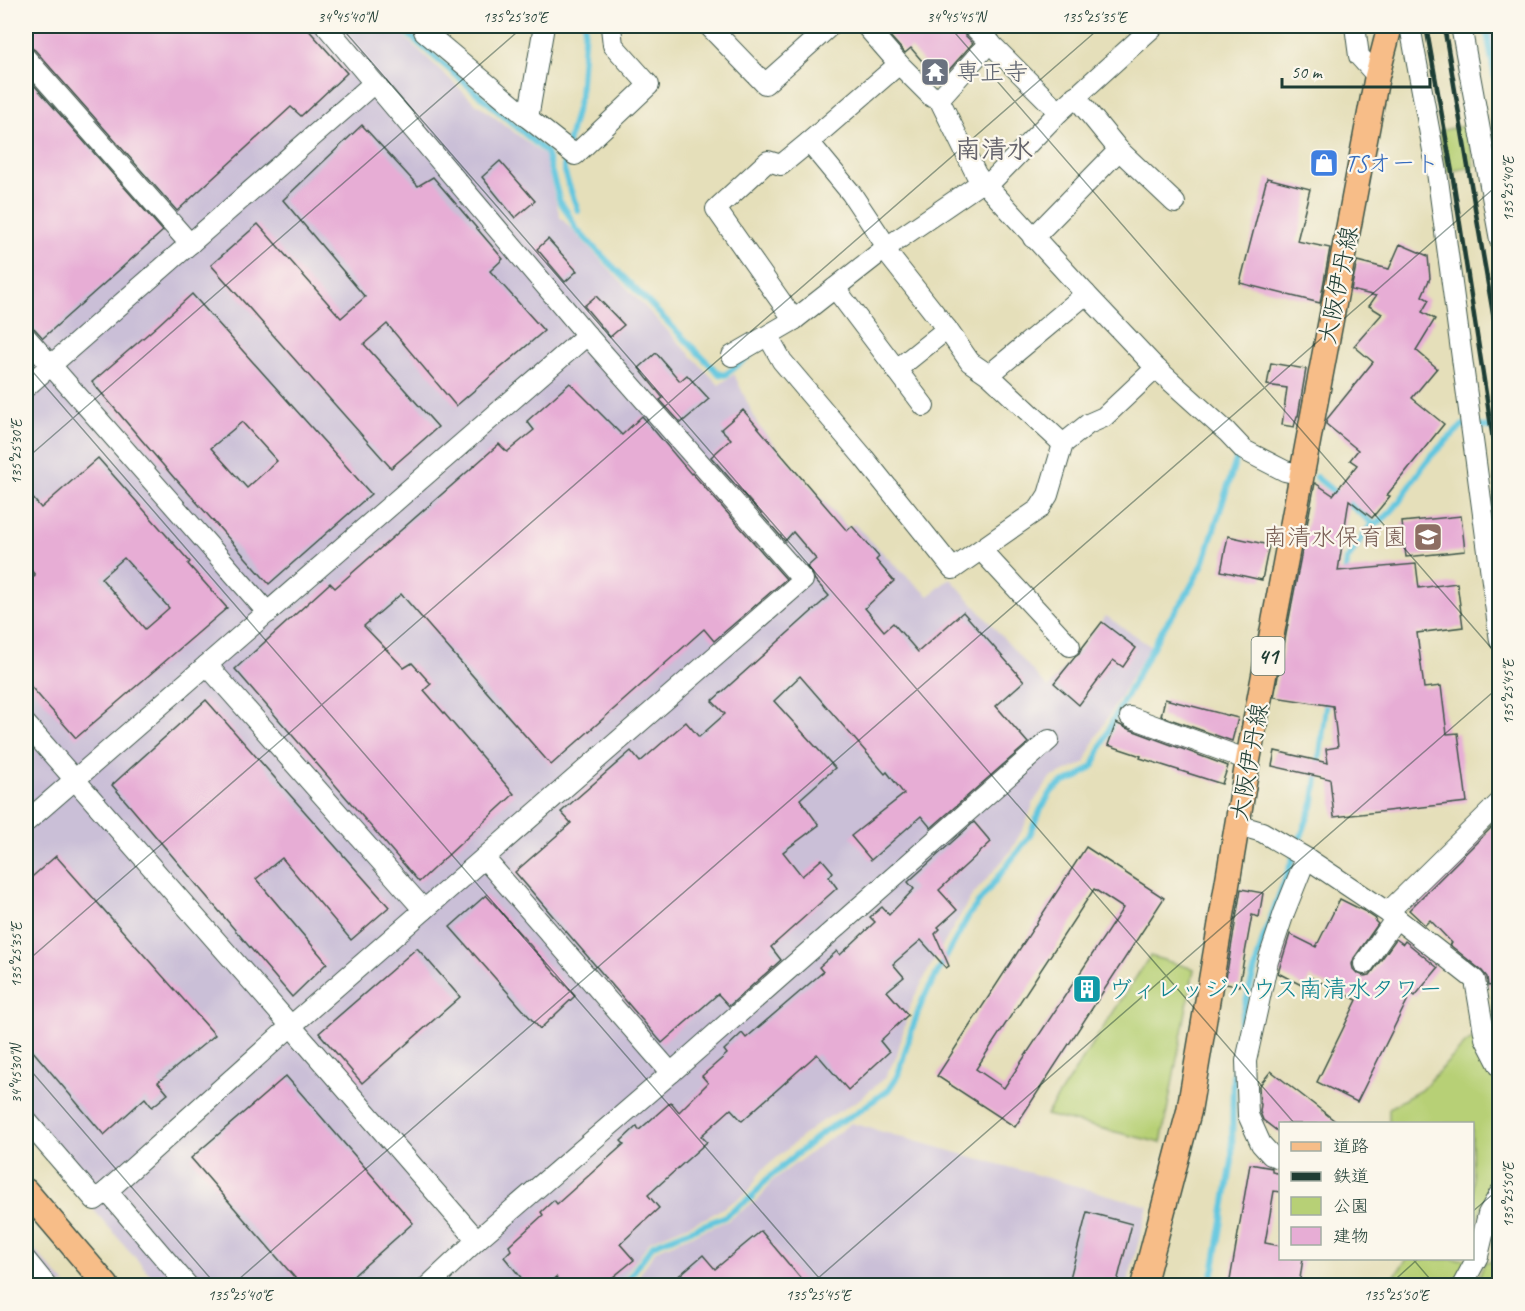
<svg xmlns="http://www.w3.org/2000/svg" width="1525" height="1311" font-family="Caveat,'Klee One',sans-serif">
<rect width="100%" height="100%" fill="#fbf7ec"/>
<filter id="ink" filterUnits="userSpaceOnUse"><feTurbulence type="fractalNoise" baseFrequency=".0167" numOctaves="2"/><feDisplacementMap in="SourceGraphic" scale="12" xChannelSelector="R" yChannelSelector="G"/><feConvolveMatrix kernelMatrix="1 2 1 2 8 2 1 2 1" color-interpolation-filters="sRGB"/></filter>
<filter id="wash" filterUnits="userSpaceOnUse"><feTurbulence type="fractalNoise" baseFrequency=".008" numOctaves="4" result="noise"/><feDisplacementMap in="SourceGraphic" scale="24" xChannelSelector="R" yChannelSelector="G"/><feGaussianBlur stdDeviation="1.35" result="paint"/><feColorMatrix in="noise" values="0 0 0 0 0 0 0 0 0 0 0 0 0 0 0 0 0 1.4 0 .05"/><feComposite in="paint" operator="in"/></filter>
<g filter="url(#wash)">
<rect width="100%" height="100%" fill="#e5dfba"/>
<g fill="#cabfd7">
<polygon points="26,26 406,26 406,38 472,100 544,155 560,217 719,385 734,374 758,425 791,464 848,528 854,524 903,573 929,596 950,578 1048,688 1106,616 1150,646 1094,741 1085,763 1050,778 1035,800 1024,827 1010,852 971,897 929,969 910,1006 897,1055 885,1078 857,1101 817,1124 760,1172 749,1192 708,1217 650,1241 618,1285 159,1285 26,1132"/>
<polygon points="1485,26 1499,26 1499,109"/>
<polygon points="851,1123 1148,1206 1127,1285 632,1286 656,1250 729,1220 761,1197 772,1181"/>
<polygon points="26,1240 66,1285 26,1285"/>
</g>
<g fill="#b7d076" stroke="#6b8655" stroke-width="1.5">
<polygon points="1467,125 1474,167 1446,172 1439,131"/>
<polygon points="1150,956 1194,969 1161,1143 1046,1115"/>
<polygon points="1479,1035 1499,1074 1500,1180 1482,1206 1476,1223 1473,1243 1472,1124 1389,1124 1389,1108 1421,1090 1466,1043"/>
<polygon points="1407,1259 1468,1259 1455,1285 1387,1286"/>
<polygon points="1499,1260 1499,1285 1475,1286 1485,1262"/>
</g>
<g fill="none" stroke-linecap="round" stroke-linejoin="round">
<g stroke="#61c6df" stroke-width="6">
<polyline points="402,26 409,35 546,152 560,202 566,210 577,230 719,374 725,375 749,356"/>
<polyline points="1486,26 1500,108"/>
<polyline points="578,211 564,171 564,159 580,96 585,26"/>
<polyline points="1316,477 1372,523"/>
<path d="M1345 576 1347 560 1372 523 1376 524C1399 510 1410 483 1426 462 1436 449 1451 437 1463 425L1500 428"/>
<polyline points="623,1286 653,1245 724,1217 753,1196 765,1181 824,1131 856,1113 888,1090 898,1075 911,1032 923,999 969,915 1029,837 1041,809 1052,791 1062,783 1078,777 1093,766 1113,720 1162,630 1185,597 1203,564 1238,454"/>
<polyline points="1209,1286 1214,1268 1232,1161 1233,1076 1239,1028 1263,939 1314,801 1327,699"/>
</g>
</g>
<g id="blocks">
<g fill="#e7add5" fill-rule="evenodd">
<polygon points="26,26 305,26 347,73 301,116 291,107 177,211 35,50 30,47 26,46"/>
<polygon points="881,26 961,26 964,34 973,43 939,81 911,48 905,53"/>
<polygon points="26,76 163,231 43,338 35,329 30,326 26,325"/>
<polygon points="362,125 418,186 433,177 503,259 490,271 544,331 456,406 387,324 364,344 438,427 391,468 211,265 258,224 341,318 365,297 283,200"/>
<polygon points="500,161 535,201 515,218 482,177"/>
<polygon points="1267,178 1310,189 1297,241 1330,248 1320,303 1240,283"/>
<polygon points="548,239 577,271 565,282 537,249"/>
<polygon points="1400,244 1428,256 1430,278 1422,296 1429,300 1422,312 1435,319 1416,350 1437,368 1412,398 1444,424 1387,495 1390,496 1372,518 1349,500 1338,571 1416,564 1419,588 1457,583 1463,627 1417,633 1424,688 1441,686 1447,734 1458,733 1467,802 1334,817 1330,779 1272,766 1275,751 1328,763 1326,749 1338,747 1333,706 1274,697 1315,483 1333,495 1357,465 1350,460 1358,450 1326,424 1327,419 1373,362 1354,346 1382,314 1369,306 1376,296 1351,290 1357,261 1389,269"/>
<path d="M192 294 371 494 269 584 176 479H175L92 382 157 326ZM242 422 277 461 247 488 211 448Z"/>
<polygon points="596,296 624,325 610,337 584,306"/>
<polygon points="656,353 680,381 687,375 709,399 681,423 660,400 663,398 639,368"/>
<polygon points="1271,363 1306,369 1298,416 1297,416 1294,427 1282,425 1287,388 1267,385"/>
<polygon points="570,383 622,435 642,416 691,474 692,473 786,579 714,641 704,629 551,765 401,594 364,626 404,668 412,663 431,684 424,690 514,794 419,882 235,669 330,583 335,588 499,444 507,452 534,430 527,421"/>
<polygon points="743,410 847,531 852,526 879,557 876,560 894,581 865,608 884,631 893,623 918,652 963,612 1024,681 996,706 1028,743 931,828 921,816 871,860 851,836 904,794 887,772 885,774 800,676 774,701 835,768 800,799 819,825 783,852 802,876 822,859 833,872 829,877 837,888 771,947 781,960 729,1006 718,994 662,1043 515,872 571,823 561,812 631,751 640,762 686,722 699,737 725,714 712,701 829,596 815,580 812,573 807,567 816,559 793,532 785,541 711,457 731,439 721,429"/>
<path d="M98 458 190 562 188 564 227 608 76 738 26 681V584L35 575 26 564V490L41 508ZM124 558 169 608 145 629 101 578Z"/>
<polygon points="1461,516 1465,551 1406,557 1402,522"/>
<polygon points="1228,536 1269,545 1262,580 1221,571"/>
<polygon points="1102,622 1136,648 1123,667 1113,660 1079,705 1054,683 1075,657 1079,654 1082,648"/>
<polygon points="1165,699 1238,718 1232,741 1161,716"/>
<polygon points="206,700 389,907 351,940 282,858 256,879 327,963 292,997 112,785"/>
<polygon points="1116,723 1126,728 1228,766 1222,784 1140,758 1141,756 1108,745"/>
<polygon points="1500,819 1500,984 1488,986 1487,977 1482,971 1450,945 1452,943 1430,920 1425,925 1409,910"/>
<polygon points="974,822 991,842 939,890 957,910 938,927 940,929 935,934 949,966 946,968 921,940 893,964 904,977 887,991 908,1015 880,1041 889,1052 848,1090 817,1054 742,1121 731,1109 701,1136 707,1142 648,1195 659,1208 620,1244 634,1260 602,1286 562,1286 556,1277 546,1286 528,1286 504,1257 511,1250 509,1246 543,1215 541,1212 554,1200 557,1204 624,1144 621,1141 637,1126 639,1130 671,1102 679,1112 708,1083 702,1076 727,1054 724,1050 742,1033 746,1038 823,972 819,967 837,951 840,955 875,922 870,917 882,907 889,915 914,889 908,882"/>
<path d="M1086 847 1164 898 1015 1127 937 1076ZM1094 889 1123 908 1004 1088 976 1069Z"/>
<polygon points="56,856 215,1035 158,1082 168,1094 152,1107 145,1098 104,1135 26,1043 26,882"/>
<polygon points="1241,889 1263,893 1259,917 1252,915 1239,986 1225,984"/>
<polygon points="486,895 575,996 540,1029 450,927"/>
<polygon points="1340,899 1364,911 1376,919 1375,921 1378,924 1354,958 1352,964 1353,969 1357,973 1364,976 1370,975 1373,971 1396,939 1403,944 1405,941 1438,968 1415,996 1411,993 1357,1102 1317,1082 1357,1000 1310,977 1305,987 1278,973 1290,934 1316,947"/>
<polygon points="417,948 460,997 362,1083 319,1033"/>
<polygon points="1271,1071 1339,1124 1281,1124 1281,1134 1263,1120 1260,1112 1261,1104 1260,1103 1259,1086"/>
<polygon points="286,1076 413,1223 342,1286 302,1286 191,1158"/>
<polygon points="1250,1164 1272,1168 1272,1172 1281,1174 1281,1192 1274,1191 1265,1243 1281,1246 1281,1258 1303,1258 1299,1286 1229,1286"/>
<polygon points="1087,1212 1132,1224 1116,1286 1081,1286 1069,1282"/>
<polygon points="761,1231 807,1286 667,1286 703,1255 715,1269"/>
</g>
</g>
</g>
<g filter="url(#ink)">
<use href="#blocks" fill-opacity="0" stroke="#3d5548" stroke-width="1.5"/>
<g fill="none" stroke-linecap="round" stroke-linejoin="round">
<g stroke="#3d5548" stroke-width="22">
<g id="minor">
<polyline points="423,26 424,31 528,118 575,155 649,85 613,45 611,27 612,26"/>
<polyline points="709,26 765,84 830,26"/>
<polyline points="866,26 899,64 932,97 939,99 976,174 982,182 987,186 1086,294 1156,368 1227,432 1244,450 1285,471 1303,475"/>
<polyline points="973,26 1059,112"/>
<polyline points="1355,26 1359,56 1377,76"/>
<polyline points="1410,26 1437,172 1500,641"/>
<polyline points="1461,26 1500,240"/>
<polyline points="26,58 190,244"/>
<polyline points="1075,96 1119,150 1175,203"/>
<polyline points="939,99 990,42"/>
<polyline points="528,118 544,26"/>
<polyline points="809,142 851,193 887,247 888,253 891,258 947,329 970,362 989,375 1063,444"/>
<polyline points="987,186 1059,112 1154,26"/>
<polyline points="1033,238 1119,150"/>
<polyline points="835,288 924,406"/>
<polyline points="794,320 716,209 768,161 781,165 809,142 899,64"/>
<polyline points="768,336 782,361 864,458 953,569 1039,509 1048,495 1063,444 1088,424 1104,417 1156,368"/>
<polyline points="26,337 268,613"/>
<polyline points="732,356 794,320 887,247 982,182"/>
<polyline points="896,370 947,329"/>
<polyline points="989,375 1086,294"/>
<polyline points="26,387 374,83"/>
<polyline points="981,550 1070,646"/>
<polyline points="207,665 424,910"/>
<polyline points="1130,717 1248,760"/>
<polyline points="26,724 291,1026 477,1240"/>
<polyline points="26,822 587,335"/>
<polyline points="1238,825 1262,832 1308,859 1396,918 1475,980 1485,1038 1500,1067"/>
<polyline points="484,858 671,1073"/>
<polyline points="1388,912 1500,802"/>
<polyline points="1364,964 1396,918"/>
<polyline points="26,1120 95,1200 107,1191 188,1286"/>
<polyline points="1280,1158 1271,1155 1261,1144 1248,1115 1246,1061 1268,961 1284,913 1302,868 1308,859"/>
<polyline points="107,1191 291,1026 803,580 587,335 326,26"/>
<polyline points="26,1260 47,1286"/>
<polyline points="428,1286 477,1240 671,1073 1049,740"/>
<polyline points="1462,1286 1478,1256 1488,1214 1500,1193"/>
</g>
</g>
<g stroke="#3d5548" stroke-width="27">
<g id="major">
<polyline points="26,1191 107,1286"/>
<polyline points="1143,1286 1189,1111 1248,760 1377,76 1390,26"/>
</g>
</g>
<use href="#minor" stroke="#fff" stroke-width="20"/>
<use href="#major" stroke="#f7bd88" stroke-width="24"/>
<g stroke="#1f3d34" stroke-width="4.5">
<polyline points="1426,26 1452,172 1500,485"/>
<polyline points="1444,26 1496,331 1500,359"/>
</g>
</g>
</g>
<path fill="none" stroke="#1f3d34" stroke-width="1.5" stroke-opacity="0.45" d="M340 26 1295 1124M949 26 1500 658M26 364 826 1286M26 459 524 26M26 962 1102 26M26 1065 217 1286M1472 1212 1500 1188M1412 1258 1436 1286M231 1286 1500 183M809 1286 1500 686M1388 1286 1419 1258"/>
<defs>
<g id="temple-square" transform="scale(1.5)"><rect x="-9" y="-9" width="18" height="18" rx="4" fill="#6b7280" stroke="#fbf7ec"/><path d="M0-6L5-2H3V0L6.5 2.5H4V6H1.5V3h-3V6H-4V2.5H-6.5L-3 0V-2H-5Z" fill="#fff"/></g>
<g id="shop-square" transform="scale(1.5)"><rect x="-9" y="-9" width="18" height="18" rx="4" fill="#3f7fe0" stroke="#fbf7ec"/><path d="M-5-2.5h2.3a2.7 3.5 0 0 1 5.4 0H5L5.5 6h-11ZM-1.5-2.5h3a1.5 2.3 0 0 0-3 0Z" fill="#fff"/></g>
<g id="school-square" transform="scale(1.5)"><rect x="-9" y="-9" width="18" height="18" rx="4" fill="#8d6e63" stroke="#fbf7ec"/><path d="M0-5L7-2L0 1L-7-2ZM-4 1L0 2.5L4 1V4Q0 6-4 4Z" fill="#fff"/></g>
<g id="building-square" transform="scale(1.5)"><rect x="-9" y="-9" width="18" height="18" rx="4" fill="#0f9aa8" stroke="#fbf7ec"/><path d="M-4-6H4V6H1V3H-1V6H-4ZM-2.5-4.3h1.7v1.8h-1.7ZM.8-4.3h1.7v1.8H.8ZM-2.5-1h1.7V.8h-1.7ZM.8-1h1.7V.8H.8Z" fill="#fff"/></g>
</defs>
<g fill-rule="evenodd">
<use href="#temple-square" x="935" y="72"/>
<use href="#shop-square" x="1324" y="163"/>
<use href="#school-square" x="1428" y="537"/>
<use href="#building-square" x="1087" y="989"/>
</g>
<g text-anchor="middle" stroke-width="4.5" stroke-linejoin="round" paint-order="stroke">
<rect fill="#fbf7ec" stroke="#61756b" stroke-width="1.5" x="1251.5" y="637" width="33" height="38" rx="4.5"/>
<g font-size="22" font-weight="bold" fill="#1f3d34">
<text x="1268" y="664">41</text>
</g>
<g font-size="24" fill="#5b616d" stroke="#fbf7ec" text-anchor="start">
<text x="956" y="80">専正寺</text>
</g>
<g font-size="24" fill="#366cbe" stroke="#fbf7ec" text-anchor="start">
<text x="1345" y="171">TSオート</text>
</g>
<g font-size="24" fill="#1f3d34" stroke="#fbf7ec">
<text transform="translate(1338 285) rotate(-79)" y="8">大阪伊丹線</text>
<text transform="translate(1249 762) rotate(-80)" y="8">大阪伊丹線</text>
</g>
<g font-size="24" fill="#785e54" stroke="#fbf7ec" text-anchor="end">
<text x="1407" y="545">南清水保育園</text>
</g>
<g font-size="24" fill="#0d838f" stroke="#fbf7ec" text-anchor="start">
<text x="1108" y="997">ヴィレッジハウス南清水タワー</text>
</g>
<g font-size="26" font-weight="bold" fill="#65646c" stroke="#fbf7ec">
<text x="994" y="158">南清水</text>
</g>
</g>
<rect width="1525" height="1311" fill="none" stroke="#fbf7ec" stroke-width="66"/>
<rect x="1279" y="1122" width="195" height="138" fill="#fbf7ec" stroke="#a3ada2" stroke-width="1.5"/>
<rect x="1291" y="1142" width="30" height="9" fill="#f7bd88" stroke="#a3ada2" stroke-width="1.5"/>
<text x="1333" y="1152" font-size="18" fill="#1f3d34">道路</text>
<rect x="1291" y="1172" width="30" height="9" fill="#1f3d34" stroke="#a3ada2" stroke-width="1.5"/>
<text x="1333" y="1182" font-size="18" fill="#1f3d34">鉄道</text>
<rect x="1291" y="1197" width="30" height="18" fill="#b7d076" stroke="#a3ada2" stroke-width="1.5"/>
<text x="1333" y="1212" font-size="18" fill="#1f3d34">公園</text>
<rect x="1291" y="1227" width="30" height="18" fill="#e7add5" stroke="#a3ada2" stroke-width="1.5"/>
<text x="1333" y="1242" font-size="18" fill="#1f3d34">建物</text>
<path d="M1282 78v9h148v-9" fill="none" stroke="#1f3d34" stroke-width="3"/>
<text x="1291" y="78" font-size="18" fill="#1f3d34" stroke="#fbf7ec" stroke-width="4.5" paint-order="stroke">50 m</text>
<rect x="33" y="33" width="1459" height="1245" fill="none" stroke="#1f3d34" stroke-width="2"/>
<g font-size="15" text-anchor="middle" fill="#1f3d34">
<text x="347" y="22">34°45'40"N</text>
<text x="515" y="22">135°25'30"E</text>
<text x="956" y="22">34°45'45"N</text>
<text x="1094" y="22">135°25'35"E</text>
<text transform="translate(1508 189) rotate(-90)" y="5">135°25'40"E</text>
<text transform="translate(16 452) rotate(-90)" y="5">135°25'30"E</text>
<text transform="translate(1508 692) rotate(-90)" y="5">135°25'45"E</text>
<text transform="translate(16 955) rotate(-90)" y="5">135°25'35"E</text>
<text transform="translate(16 1074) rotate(-90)" y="5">34°45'30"N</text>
<text transform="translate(1508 1195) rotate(-90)" y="5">135°25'50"E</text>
<text x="240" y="1300">135°25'40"E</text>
<text x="818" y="1300">135°25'45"E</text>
<text x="1396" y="1300">135°25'50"E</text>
</g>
</svg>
